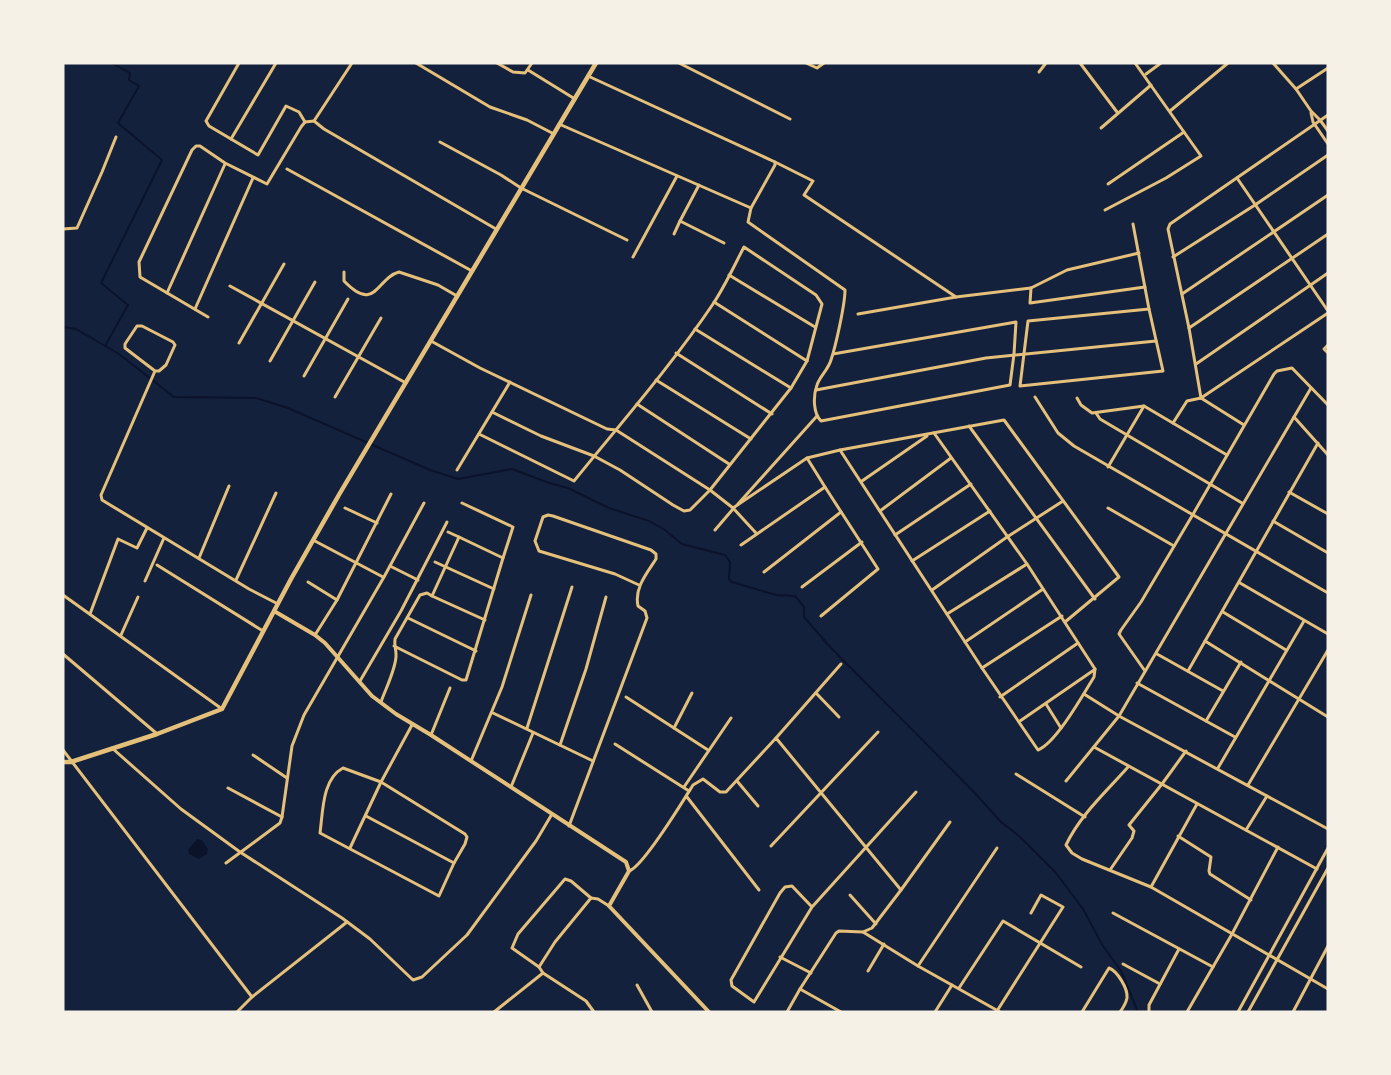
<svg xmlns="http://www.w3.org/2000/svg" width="1391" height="1075" font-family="'Space Grotesk',sans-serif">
<rect width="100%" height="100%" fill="#14213d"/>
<polygon fill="#0b132b" points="197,839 202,840 208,849 207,854 199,859 189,854 188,850"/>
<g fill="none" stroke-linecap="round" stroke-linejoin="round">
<g stroke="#0b132b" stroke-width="2">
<polyline points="63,327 76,329 119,354 174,397 256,398 288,408 430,470 458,479 512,469 549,483 568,488 609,508 649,521 665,530 682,544 725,555 730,562 729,579 732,582 776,595 795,596 804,607 804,617 831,648 973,791 1001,822 1019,836 1056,873 1083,909 1103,946 1121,971 1138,1012"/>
<polyline points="105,346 128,305 101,283 162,160 118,123 139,86 129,80 130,73 112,63"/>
</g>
<g stroke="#e5c07b" stroke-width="3">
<polyline points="239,63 206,121 209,126 258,155 286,106 299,112 305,122"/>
<polyline points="352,63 314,121 324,129 496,229"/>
<polyline points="416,63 490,107 527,120 554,134"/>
<polyline points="497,63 513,72 525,73 532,63"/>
<polyline points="679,63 790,119"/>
<polyline points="806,63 817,68 824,63"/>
<polyline points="1080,63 1117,112"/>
<polyline points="1273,63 1296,89 1311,111 1320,120"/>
<polyline points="528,70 575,99"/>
<polyline points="1039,72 1046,63"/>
<polyline points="1146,74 1161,63"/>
<path d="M588 76 775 162V165L751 208 748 222 845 290C845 304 836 345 831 360 828 370 820 376 817 385 813 396 813 413 821 421L1010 385 1014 354 1016 322 833 354"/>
<polyline points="1296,89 1328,68"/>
<polyline points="1170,111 1228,63"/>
<polyline points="1311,113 1313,122 1328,144"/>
<polyline points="1320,120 1328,131"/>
<polyline points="559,124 751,208"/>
<polyline points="1101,128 1151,85"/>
<polyline points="231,139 276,63"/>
<polyline points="440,142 501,175 521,188 627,240"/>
<polyline points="775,162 813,181 804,195 956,297"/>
<polyline points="287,169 472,271"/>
<polyline points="1237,178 1328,311"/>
<polyline points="1108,184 1184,132"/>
<polyline points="699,185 680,221 724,243"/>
<polyline points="1105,210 1166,178 1201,156 1135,63"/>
<polyline points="1133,224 1149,309"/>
<polyline points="63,229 77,228 102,172 116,137"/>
<polyline points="674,234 680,221"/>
<polyline points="633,257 677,176"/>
<polyline points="1173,257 1255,205 1328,155"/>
<path d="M344 272V281C376 314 376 278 399 272L438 285 457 296"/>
<polyline points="729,275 815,327"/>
<polyline points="230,286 406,383"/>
<polyline points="1031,288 1030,303 1145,287"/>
<polyline points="167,293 225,164"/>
<polyline points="1182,294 1328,195"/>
<polyline points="714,302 807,361"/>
<polyline points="195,309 253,178"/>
<polygon points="1149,309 1163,371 1020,386 1028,321"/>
<polyline points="858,314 956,297 1031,288 1067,270 1139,253"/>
<polyline points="208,317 140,277 139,262 192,150 196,146 200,146 225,163 267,184 301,127 305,122 314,121"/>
<polyline points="1189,328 1328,234"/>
<polyline points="695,329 791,388"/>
<polyline points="431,341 480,368 607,429 616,430 710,490 733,508 756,533"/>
<polyline points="239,343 284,264"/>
<polyline points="1328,345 1324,349 1328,353"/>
<polyline points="676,353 772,414"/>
<polyline points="270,361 315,282"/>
<polyline points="1196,364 1328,273"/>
<polyline points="155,371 159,371 166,365 175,345 173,342 142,326 137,326 125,344 125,348 155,371 101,495 102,500 249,589 278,604"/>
<polyline points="304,376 348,299"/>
<polyline points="656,380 751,439"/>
<polyline points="816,390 986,358 1156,341"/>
<polyline points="335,397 381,318"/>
<polyline points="1035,397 1058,433 1074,446 1328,593"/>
<polyline points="1077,398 1081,405 1092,413 1144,406 1227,455"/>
<polyline points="1201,398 1189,328 1168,229 1170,224 1328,115"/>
<polyline points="1201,398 1244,425"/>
<polyline points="637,404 729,464"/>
<polyline points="1096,413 1100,419 1242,503"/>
<polyline points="1294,417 1328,455"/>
<polyline points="1173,423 1187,401 1201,398 1328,313"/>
<polyline points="969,426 1095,599"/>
<polyline points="934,433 1027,564 1095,669"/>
<path d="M479 434 574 481C621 423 671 366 713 304 725 286 734 266 744 247L816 295 822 304 807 361 791 388 710 490 690 510 684 511 673 505 620 470 594 456 541 436 492 412"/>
<path d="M840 450 982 668 1038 750C1056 743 1083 695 1094 677L1095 669"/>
<polyline points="1108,467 1144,406"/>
<polyline points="457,470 510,382"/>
<polyline points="862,481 927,436"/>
<polyline points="1289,492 1328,514"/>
<polyline points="462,503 513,527 503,558"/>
<polyline points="738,504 817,416"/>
<polyline points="345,508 377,523"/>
<polyline points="733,508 807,458 840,450 1004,420 1119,577 1065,622"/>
<polyline points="1108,508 1174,546"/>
<polyline points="880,511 951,458"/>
<polyline points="1273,521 1328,553"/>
<polyline points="715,530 733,509"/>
<polyline points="448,532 459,537"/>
<polyline points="895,535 971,484"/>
<polyline points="313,540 383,577"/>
<polyline points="741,545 825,487 807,458"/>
<polyline points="199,558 229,486"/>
<polyline points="912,561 990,511"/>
<polyline points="435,562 494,589"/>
<polyline points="157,565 263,631"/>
<polyline points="390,566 418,580"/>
<polyline points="764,572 841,512"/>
<polyline points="236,580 276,493"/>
<polyline points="145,581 164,538"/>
<polyline points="308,582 337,600"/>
<polyline points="1240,583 1328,634"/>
<polyline points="802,587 862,542"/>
<polyline points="932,590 1007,537 1063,501"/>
<polyline points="63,595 222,709"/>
<polyline points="432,596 485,620"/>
<polyline points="1223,612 1286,650"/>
<polyline points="90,614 118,539 137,548 147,528"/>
<polyline points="947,614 1027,564"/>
<polyline points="821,616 878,569 825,487"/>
<polyline points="408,618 476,651"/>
<polyline points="121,635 138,597"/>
<polyline points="315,635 337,600 391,494"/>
<polyline points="1205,641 1328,717"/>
<polyline points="965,642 1043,589"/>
<polyline points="63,654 156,733"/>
<polyline points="1157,654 1223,691"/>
<polyline points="982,668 1062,616"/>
<polyline points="1145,671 1119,634 1121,630 1141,602 1192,516 1274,374 1277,371 1292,368 1328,405"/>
<polyline points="1188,671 1318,443"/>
<polyline points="360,681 401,611 447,522"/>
<polyline points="1137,683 1235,737"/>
<polyline points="816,693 839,717"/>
<polyline points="1084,694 1119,716 1328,829"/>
<polyline points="626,697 708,750"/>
<polyline points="1000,697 1078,643"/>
<path d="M381 702C385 690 397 667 396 654 396 649 394 645 395 639L420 595 427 593 432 596 459 537 503 558 466 680H462L394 646"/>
<polyline points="1046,704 1061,728"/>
<polyline points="493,713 593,761"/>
<polyline points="1020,721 1094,670"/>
<polyline points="1206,721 1241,662"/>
<polyline points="527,728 572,587"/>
<polyline points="674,728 692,693"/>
<polyline points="431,735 450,688"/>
<polyline points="776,738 841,664"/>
<polyline points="615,744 689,791"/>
<polyline points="560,745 586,669 606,597"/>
<polyline points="1094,747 1317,869"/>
<polyline points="112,748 181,809 240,852 342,918 370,939 413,980 422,977 467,935 536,841 552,814"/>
<polyline points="63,750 252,997"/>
<polyline points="253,755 287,778"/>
<polyline points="471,761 502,687 531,595"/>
<path d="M1128 767C1107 791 1080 815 1066 845L1072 853 1082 859 1151 887 1328 989"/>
<path d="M343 768 381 782 465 834 467 837 465 844 454 863 439 896 320 833C323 812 322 779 343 768Z"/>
<polyline points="1218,768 1304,621"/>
<polyline points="1016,774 1085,817"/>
<polyline points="737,781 758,806"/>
<polyline points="1066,781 1119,716 1311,388"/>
<polyline points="1248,785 1328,650"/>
<polyline points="511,787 533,733"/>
<polyline points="684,787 731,718"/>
<polyline points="228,788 282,817"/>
<polyline points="687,797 759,890"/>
<polyline points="366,816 454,863"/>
<path d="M569 826 647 618 645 611 638 606C634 588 647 573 656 559V554L651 550 553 516 548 515 543 517 535 541 539 551 615 574 639 585"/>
<polyline points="1246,830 1267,796"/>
<polyline points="1178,836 1211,857 1209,871 1210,874 1251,900"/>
<polyline points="771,846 878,732"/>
<polyline points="350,848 381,782 412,725"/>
<polyline points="226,863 280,823 282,817 292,746 304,715 384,577 424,503"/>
<polyline points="1110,870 1132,838 1134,831 1129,825 1162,784 1186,751"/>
<path d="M629 871C643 867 683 801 693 785L703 779 720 792H726L776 738 901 890 872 928 863 932 839 931 836 933 800 989 787 1012"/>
<polyline points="1151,887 1197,804"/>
<polyline points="901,890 950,822"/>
<polyline points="850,895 876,924"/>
<polyline points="812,907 792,886 785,887 780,893 731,980 732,986 754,1002 812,907 916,792"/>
<polyline points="1113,913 1213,967"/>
<polyline points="863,932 918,966 1000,1012"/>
<polyline points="780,957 811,973"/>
<polyline points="1123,964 1160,984"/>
<polyline points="918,966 997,848"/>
<polyline points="539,967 512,948 518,934 565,879 571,881 591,898"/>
<polyline points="868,971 884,944"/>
<polyline points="543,973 586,1001 594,1012"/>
<polyline points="637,985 652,1012"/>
<polyline points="959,988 1003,921 1081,967"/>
<polyline points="800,989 841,1012"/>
<polyline points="997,1011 1063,907 1041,895 1031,913"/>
<polyline points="237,1012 252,997 347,922"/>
<polyline points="494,1012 543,973 539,967 555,942 591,898 598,899 609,906"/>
<polyline points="935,1012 952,985"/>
<path d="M1082 1012 1109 968C1117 971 1128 988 1127 998 1126 1003 1123 1008 1120 1012"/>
<polyline points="1149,1012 1149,1005 1179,949"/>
<polyline points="1187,1012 1232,934 1278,847"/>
<polyline points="1238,1012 1328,848"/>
<polyline points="1248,1012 1328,868"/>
<polyline points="1293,1012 1328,946"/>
</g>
<polyline stroke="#e5c07b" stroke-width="4" points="274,611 315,635 325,643 372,696 396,714 431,735 626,862 629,871 609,906 709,1012"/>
<polyline stroke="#e5c07b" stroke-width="4.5" points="63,762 71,762 157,734 222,709 291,579 340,493 596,63"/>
</g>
<rect width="1391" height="1075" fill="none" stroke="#f6f1e7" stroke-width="129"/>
</svg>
